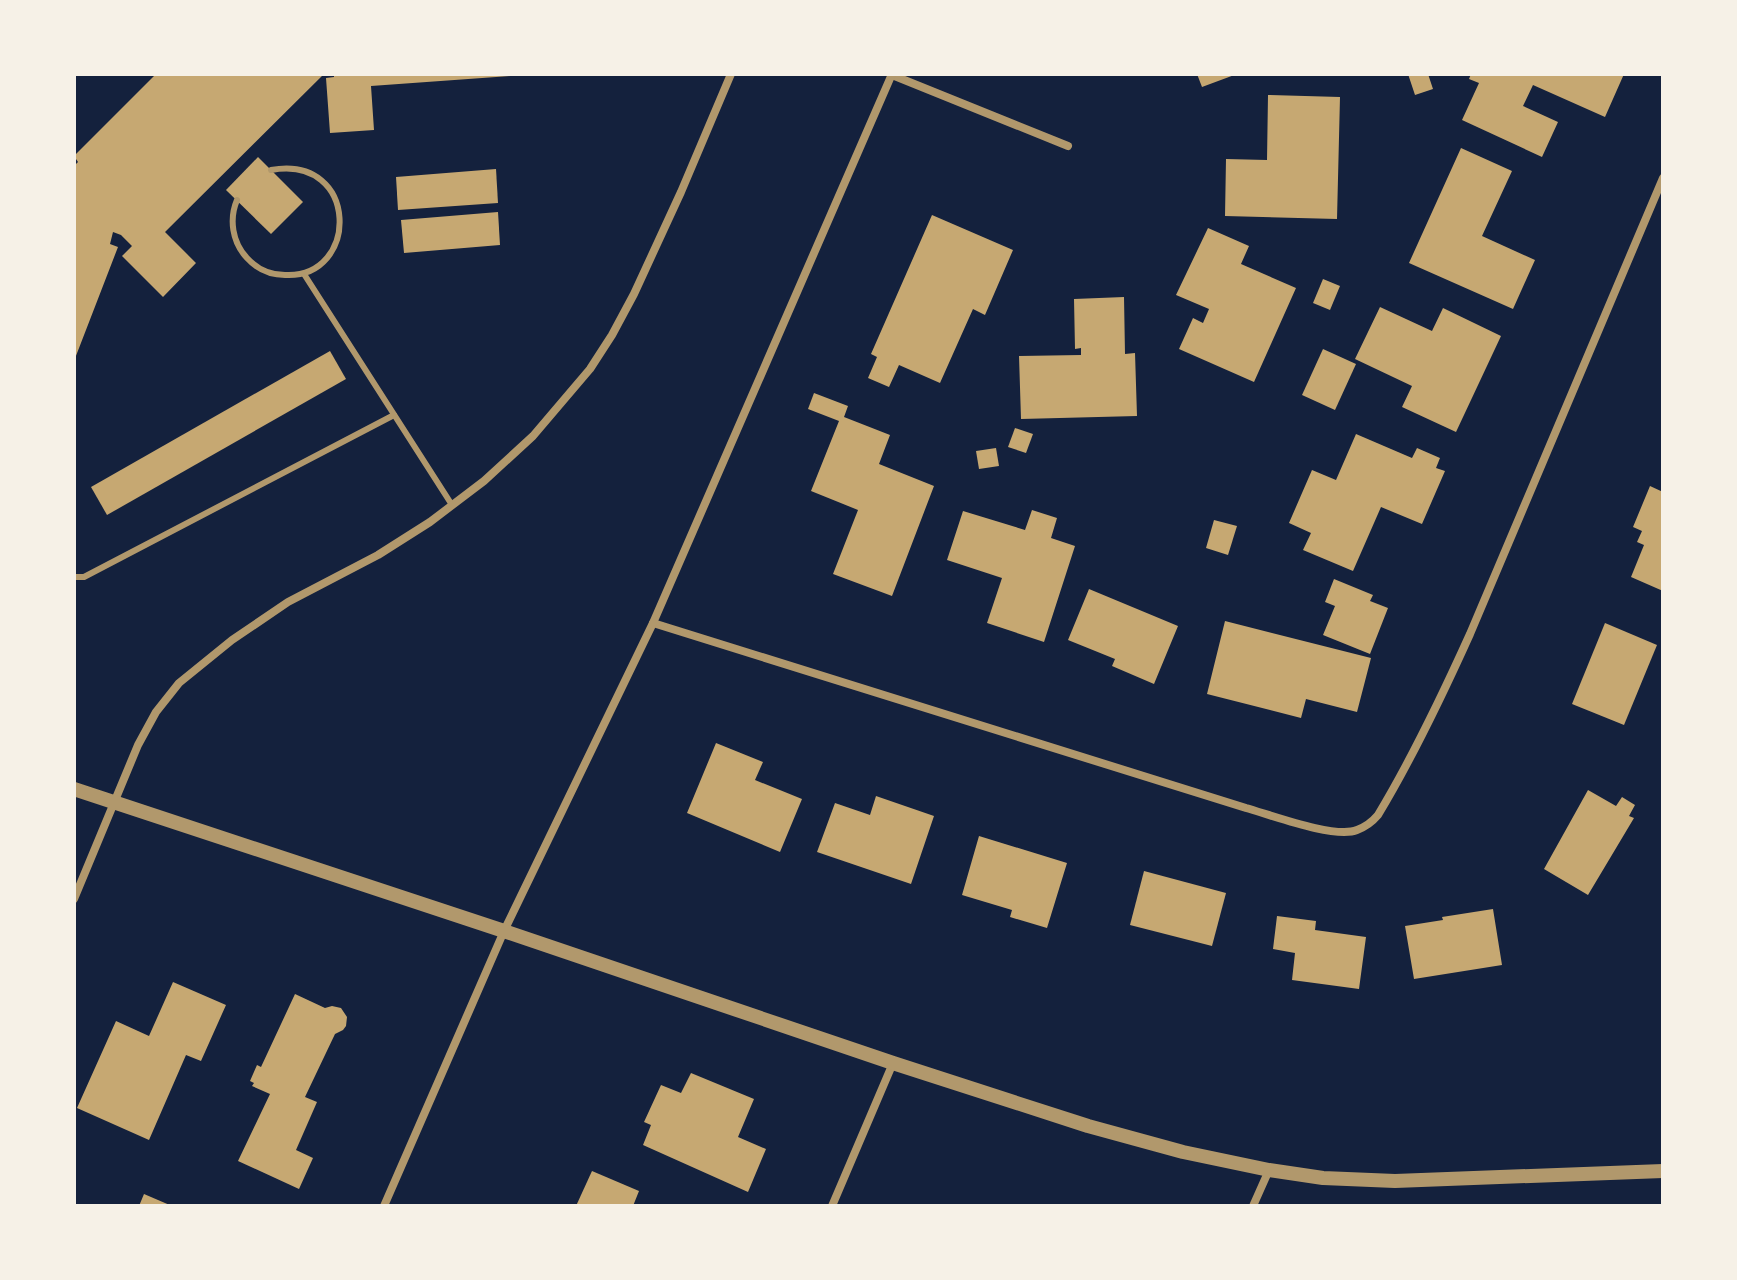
<svg xmlns="http://www.w3.org/2000/svg" width="1737" height="1280" font-family="Lato,sans-serif">
<rect width="100%" height="100%" fill="#14213d"/>
<g fill="#c6a872">
<polygon points="156,74 324,74 165,232 196,263 163,297 122,256 132,246 121,235 113,232 110,244 118,247 74,361 74,166 78,162 74,156"/>
<polygon points="334,74 510,74 510,76 371,86 374,130 330,133 326,78 334,77"/>
<polygon points="1197,74 1237,74 1202,87"/>
<polygon points="1408,74 1428,74 1433,89 1415,95"/>
<polygon points="1471,74 1624,74 1605,117 1533,85 1523,106 1558,122 1542,157 1462,120 1479,83 1469,79"/>
<polygon points="1268,95 1340,97 1337,219 1225,216 1226,159 1267,160"/>
<polygon points="1461,148 1512,171 1482,236 1535,260 1513,309 1409,263"/>
<polygon points="258,157 303,202 271,234 226,190"/>
<polygon points="496,169 498,203 398,210 396,177"/>
<polygon points="498,212 500,245 404,253 401,220"/>
<polygon points="932,215 1013,250 985,315 973,309 940,383 899,365 889,387 868,378 877,357 871,354"/>
<polygon points="1208,228 1249,246 1241,264 1296,288 1254,382 1179,349 1193,318 1203,323 1209,309 1176,295"/>
<polygon points="1323,279 1340,286 1330,310 1313,303"/>
<polygon points="1124,297 1125,354 1135,353 1137,416 1021,419 1019,356 1081,355 1081,348 1075,349 1074,299"/>
<polygon points="1380,307 1432,331 1443,308 1501,336 1456,432 1402,407 1412,386 1355,359"/>
<polygon points="1323,349 1356,364 1335,410 1302,395"/>
<polygon points="330,351 346,379 107,515 91,487"/>
<polygon points="814,393 848,406 844,417 890,435 879,464 934,486 892,596 833,574 858,510 811,491 839,421 808,409"/>
<polygon points="1015,428 1033,434 1026,453 1008,447"/>
<polygon points="1356,434 1412,458 1417,448 1440,458 1436,468 1445,471 1422,524 1381,507 1353,571 1303,550 1311,533 1289,523 1312,470 1336,480"/>
<polygon points="996,448 999,466 979,469 976,451"/>
<polygon points="1650,486 1663,492 1663,591 1631,577 1644,545 1637,542 1642,531 1633,527"/>
<polygon points="1032,510 1057,518 1051,538 1075,546 1044,642 987,623 1002,578 947,560 963,511 1025,530"/>
<polygon points="1214,520 1237,526 1228,555 1206,548"/>
<polygon points="1334,579 1373,595 1370,601 1388,608 1370,654 1323,635 1335,606 1325,602"/>
<polygon points="1089,589 1178,626 1154,684 1112,666 1115,659 1068,640"/>
<polygon points="1225,621 1371,658 1357,712 1306,699 1301,718 1207,694"/>
<polygon points="1605,623 1657,645 1624,725 1572,704"/>
<polygon points="716,743 763,762 755,780 802,799 780,852 687,813"/>
<polygon points="1588,790 1616,806 1622,797 1635,805 1629,816 1634,818 1588,895 1544,869"/>
<polygon points="876,796 934,816 911,884 817,852 835,803 870,815"/>
<polygon points="979,836 1067,863 1047,928 1010,917 1012,910 962,895"/>
<polygon points="1144,871 1226,893 1212,946 1130,925"/>
<polygon points="1493,909 1502,965 1414,979 1405,926 1443,920 1442,917"/>
<polygon points="1277,916 1316,921 1315,930 1366,937 1359,989 1292,980 1295,953 1273,949"/>
<polygon points="173,982 226,1005 201,1061 186,1055 149,1140 77,1108 116,1021 149,1036"/>
<polygon points="295,994 325,1008 332,1006 341,1008 347,1017 346,1026 343,1030 335,1034 305,1097 317,1102 296,1150 313,1158 299,1189 238,1161 270,1094 252,1086 254,1083 250,1081 257,1065 261,1067"/>
<polygon points="691,1073 754,1099 738,1137 766,1149 748,1192 643,1145 651,1125 644,1122 661,1085 681,1093"/>
<polygon points="592,1171 639,1191 633,1206 576,1206"/>
<polygon points="144,1194 172,1206 139,1206"/>
</g>
<g fill="none" stroke-linecap="round" stroke-linejoin="round">
<g stroke="#b1986c" stroke-width="6">
<path d="M237 200C229 219 232 242 247 258 257 269 270 275 285 275 360 279 360 154 271 170"/>
<polyline points="304,274 452,505"/>
<polyline points="74,577 84,577 394,415"/>
</g>
<g stroke="#b1986c" stroke-width="8">
<polyline points="892,75 1068,146"/>
<path d="M653 623 1246 808C1271 815 1335 839 1357 830 1365 827 1373 821 1378 815 1413 757 1442 696 1470 634L1663 178"/>
<polyline points="74,899 138,745 156,712 179,683 232,640 288,602 378,555 430,522 484,481 533,436 590,369 612,335 634,294 681,192 731,74"/>
<polyline points="384,1206 504,931 653,623 892,74"/>
<polyline points="832,1206 893,1063"/>
<polyline points="1253,1206 1269,1170"/>
</g>
<polyline stroke="#b1986c" stroke-width="14" points="74,789 504,931 893,1063 1088,1126 1183,1152 1269,1170 1323,1178 1395,1181 1663,1171"/>
</g>
<rect width="1737" height="1280" fill="none" stroke="#f6f1e7" stroke-width="152"/>
</svg>
